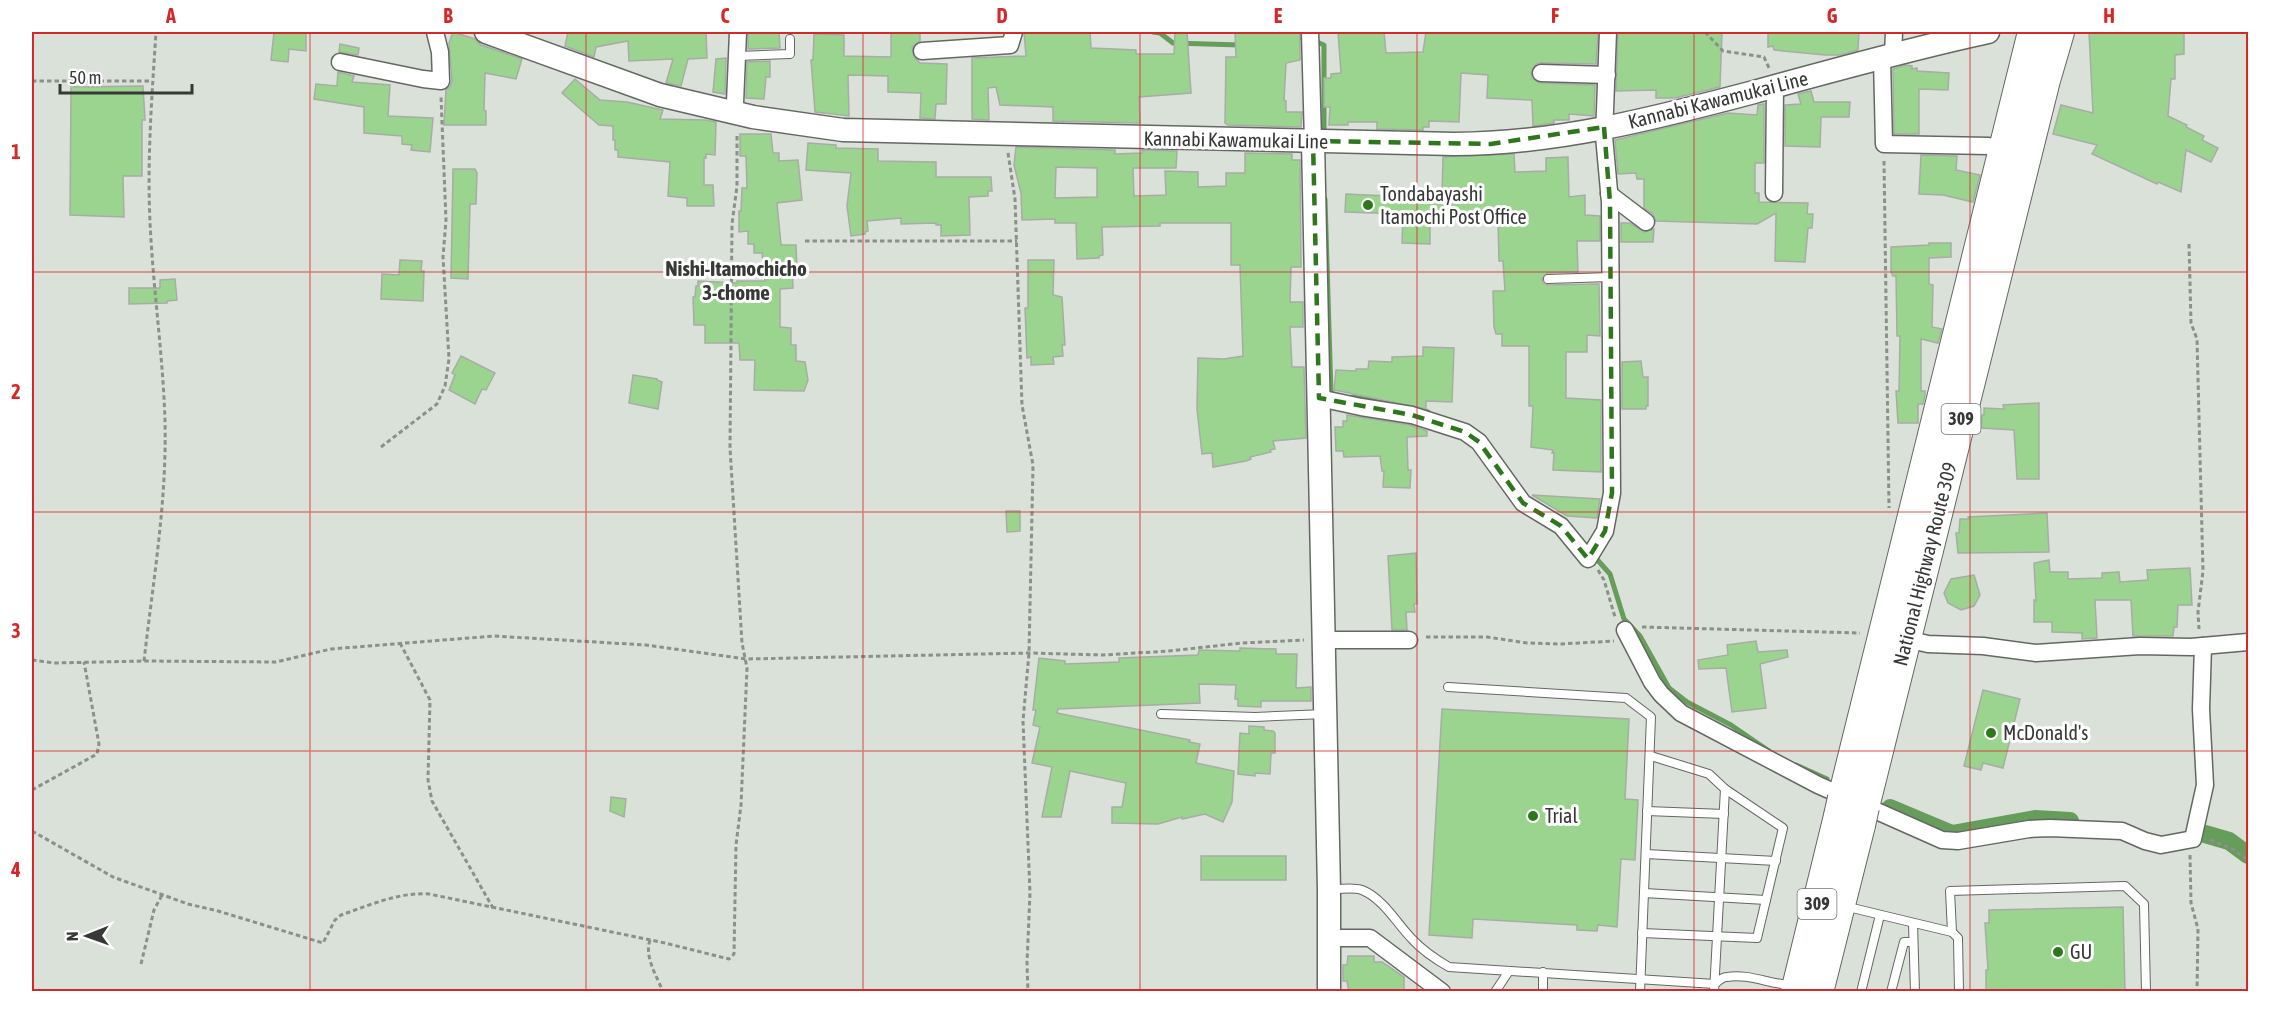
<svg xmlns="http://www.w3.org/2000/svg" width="2280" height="1023" font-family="'Asap Condensed',sans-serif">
<rect width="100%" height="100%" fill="#dae1d9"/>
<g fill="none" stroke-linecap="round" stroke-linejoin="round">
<g stroke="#669d5b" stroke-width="5">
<polyline points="1153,32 1160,33 1173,43 1240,45"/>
<polyline points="1294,39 1305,37 1324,45 1324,136"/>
<polyline points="1325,199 1331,394 1334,394"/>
<polyline points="1352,397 1415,407 1428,412"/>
<polyline points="1594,556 1610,574 1624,619 1640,636 1669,688 1687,702 1731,725 1769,751"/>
<polyline points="1796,765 1827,779"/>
</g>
<g stroke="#669d5b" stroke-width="18">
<polyline points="1890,808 1952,834 2035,819 2070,821"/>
<polyline points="2205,834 2229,841 2248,855"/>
</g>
</g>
<g fill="#9bd48f" stroke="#a7ada5" stroke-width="1.5" fill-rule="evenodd">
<polygon points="274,32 306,32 306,51 289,49 288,62 271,60"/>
<polygon points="453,32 475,39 481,45 522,59 516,79 485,73 484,110 486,111 486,125 444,125 446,90 450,87 452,81 449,43"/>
<polygon points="568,32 706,32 707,58 688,59 681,86 666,83 673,59 629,61 628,41 596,47 594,57 565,46"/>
<polygon points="748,32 779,32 780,48 748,49"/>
<polygon points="891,32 920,32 920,41 912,47 914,57 920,63 947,64 946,104 936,104 935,119 920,118 921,93 888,92 888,76 848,75 849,116 815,112 811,60 813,60 814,34 844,35 844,56 891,57"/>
<polygon points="1024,32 1090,32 1091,48 1136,50 1136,54 1174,54 1175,32 1187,32 1191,93 1139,97 1140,123 1053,121 1053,107 1000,105 996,87 988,88 989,120 972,119 972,58 1026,56"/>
<polygon points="1235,32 1300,32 1300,60 1286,63 1284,100 1286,101 1286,112 1302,112 1301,127 1228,125 1225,123 1226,57 1236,57"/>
<polygon points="1338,32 1384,32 1386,53 1423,52 1426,32 1598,32 1596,64 1541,63 1536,64 1531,72 1532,78 1540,83 1595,85 1594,116 1569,114 1569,120 1554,120 1554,123 1533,126 1532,100 1487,98 1488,75 1461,73 1459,122 1429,121 1429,127 1423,127 1423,130 1377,129 1377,122 1348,122 1348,125 1329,125 1330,107 1324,107 1324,78 1331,78 1331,74 1341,73"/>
<polygon points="1618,32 1680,33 1680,32 1722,32 1720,87 1675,98 1656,98 1656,90 1616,91"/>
<polygon points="1768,32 1859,32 1858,50 1840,55 1825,55 1774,50 1773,46 1768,47"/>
<polygon points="2089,32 2184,32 2184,54 2175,55 2175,79 2171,79 2168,116 2187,125 2186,127 2204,136 2202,140 2218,148 2211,162 2186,150 2181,192 2158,182 2157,184 2092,154 2097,145 2053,134 2061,105 2093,113"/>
<polygon points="340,44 359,48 358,55 339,52"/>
<polygon points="726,58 725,94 713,92 716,59"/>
<polygon points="770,61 770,77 766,77 764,99 746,98 747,62"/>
<polygon points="1905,65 1912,66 1912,69 1917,68 1917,71 1949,73 1948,90 1919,89 1919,134 1894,134 1893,69"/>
<polygon points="338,72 354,76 352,82 390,85 388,116 433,118 430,152 411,150 412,145 402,144 402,136 364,133 364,107 314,99 316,84 337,86"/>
<polygon points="575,79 600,100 627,102 663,110 660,119 706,120 716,122 715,155 706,154 706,158 704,158 704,185 713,185 714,206 687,206 687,198 668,196 670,162 618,157 618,150 615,150 615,140 613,140 613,126 599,125 562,93"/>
<polygon points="143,86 145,120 142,120 142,176 123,176 124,217 70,215 71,87"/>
<polygon points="1811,91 1814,102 1850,102 1849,117 1821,117 1820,147 1785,146 1785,105 1801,104 1798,94"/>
<polygon points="1764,104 1764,163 1755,163 1755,193 1759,193 1759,202 1808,203 1807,214 1813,214 1812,228 1808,228 1805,262 1775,261 1776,213 1757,224 1656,221 1653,214 1644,208 1644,179 1637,179 1636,173 1618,174 1615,140 1728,113 1757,115 1758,105"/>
<polygon points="740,134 771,134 773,153 779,153 779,161 798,160 802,200 777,203 781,245 796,245 797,268 792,268 793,288 780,289 780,327 791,328 791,345 796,345 796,361 805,362 808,380 804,391 754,390 755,360 740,360 739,343 705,343 705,325 694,325 693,297 695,297 696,286 698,286 698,281 737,283 737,281 765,281 762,253 754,253 754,244 748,244 748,231 739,232 739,211 741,211 742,188 747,188 746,156 740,156"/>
<polygon points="808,143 836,145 836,148 878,149 878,161 936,162 936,177 991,177 992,191 988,191 988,196 969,197 970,235 941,236 941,225 936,225 936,223 901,224 901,218 867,221 868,231 865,232 865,234 851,236 847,206 851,173 806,170"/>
<path d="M1016 147 1115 150V154L1142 153V150L1177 151 1176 168H1133L1134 196 1166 195 1165 171 1198 172V187L1226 186V173H1245V153L1292 154V160H1300L1301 267H1291L1290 302H1303V327H1290L1292 367H1304L1306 438 1273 441 1275 449 1270 450 1271 452 1250 457 1251 459 1246 461 1213 467 1212 453 1202 454 1197 409 1198 358 1224 359 1243 356 1240 265H1231V223H1160V226L1102 227 1103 255 1099 256V258L1077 259 1076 223H1055V219L1022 220 1021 193 1014 165ZM1056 167 1097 168V197L1055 198Z"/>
<polygon points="1514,154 1515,172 1546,171 1546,158 1568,157 1569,197 1585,195 1585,215 1600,216 1600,241 1577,241 1578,272 1547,273 1542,279 1543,283 1548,285 1599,284 1600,336 1587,335 1587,352 1566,352 1566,398 1601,400 1601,472 1553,470 1554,453 1552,453 1553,450 1531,447 1533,406 1529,406 1529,346 1502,346 1502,334 1496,334 1494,327 1493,291 1505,291 1503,261 1499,261 1498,221 1430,215 1430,244 1402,243 1403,214 1345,212 1346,194 1389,196 1389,192 1442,194 1443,157"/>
<polygon points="1921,155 1957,156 1956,170 1980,175 1973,202 1943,195 1919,194"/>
<polygon points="453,169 475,169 477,173 476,204 470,204 468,279 451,278"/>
<polygon points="1621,223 1630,223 1644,232 1654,229 1653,242 1621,242"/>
<polygon points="1929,243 1951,243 1951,257 1929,258 1929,284 1933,285 1932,327 1942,329 1938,343 1921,339 1921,391 1925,391 1925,395 1923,404 1918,404 1918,423 1898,423 1896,391 1899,391 1900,336 1897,336 1896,276 1893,276 1891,272 1891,247 1929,245"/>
<polygon points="400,260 422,261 421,271 424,271 423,301 381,299 382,274 399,275"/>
<polygon points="1028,260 1054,260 1053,295 1062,297 1065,345 1062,345 1063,356 1053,357 1054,364 1031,365 1031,357 1027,358 1025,308 1028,308"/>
<polygon points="175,279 177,300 167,301 167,303 129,304 129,288 160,288 160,280"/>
<polygon points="1423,347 1454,348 1452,402 1426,401 1426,409 1334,390 1336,370 1356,371 1356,369 1368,369 1369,361 1392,362 1392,357 1423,356"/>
<polygon points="461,356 495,373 486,390 482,389 475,404 449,390 455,375 452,373"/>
<polygon points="1641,361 1643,377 1648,377 1648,406 1646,406 1646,409 1622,409 1622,362"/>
<polygon points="633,375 657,379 657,380 662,382 658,409 629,403"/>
<polygon points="2039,403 2039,479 2017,479 2014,430 1981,428 1982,415 1984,415 1984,408 2004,409 2003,405"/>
<polygon points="1347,415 1410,425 1427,431 1427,436 1407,437 1408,470 1411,470 1410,488 1383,487 1384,471 1382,471 1380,456 1344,457 1343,451 1336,451 1335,427 1343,427 1343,421 1347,421"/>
<polygon points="1532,495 1600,499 1597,518 1567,516"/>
<polygon points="1006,511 1020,511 1020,531 1007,532"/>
<polygon points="2047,513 2049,552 1958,553 1956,533 1959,533 1960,519 1969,519 1968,517"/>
<polygon points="1416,553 1417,604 1414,604 1415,612 1406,612 1407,630 1392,630 1388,556"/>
<polygon points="2049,560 2050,572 2068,572 2068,579 2102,578 2102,573 2119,572 2120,582 2148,580 2147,570 2190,568 2192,605 2178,605 2177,627 2174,627 2173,636 2133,636 2131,600 2095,600 2097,638 2082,639 2082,633 2052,632 2052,622 2034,622 2034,600 2036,601 2034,563"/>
<polygon points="1974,575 1980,595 1974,606 1961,610 1948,603 1944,593 1951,579"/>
<polygon points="1756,641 1758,652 1787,650 1788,657 1760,664 1766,708 1732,712 1726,668 1699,669 1698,660 1728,655 1727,645"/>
<polygon points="1240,648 1276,649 1276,654 1297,654 1296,688 1311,687 1311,701 1261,701 1261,707 1238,706 1238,699 1235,699 1236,685 1199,684 1200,703 1058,709 1057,713 1190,740 1189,742 1200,744 1196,763 1234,771 1232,802 1223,822 1205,814 1182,819 1182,817 1158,824 1112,823 1112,807 1122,807 1126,783 1070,771 1061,817 1042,817 1052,767 1032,763 1040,727 1033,725 1036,710 1033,710 1039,658 1065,661 1065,664 1119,662 1119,658 1198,655 1199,650 1240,651"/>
<polygon points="1983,690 2020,699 2003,768 1983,763 1981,770 1964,766"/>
<polygon points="1442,709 1629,719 1625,799 1638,800 1635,860 1621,859 1617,927 1598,925 1597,931 1577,930 1577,925 1473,919 1472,938 1429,935"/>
<polygon points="1249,726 1264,727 1264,730 1273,731 1275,733 1275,753 1271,753 1270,774 1255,773 1255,776 1238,774 1240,733 1249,734"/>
<polygon points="611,797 626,799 624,817 610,811"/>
<rect x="1201" y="856" width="85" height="24"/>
<polygon points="2123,907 2125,992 1986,990 1986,970 1988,970 1985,923 1989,923 1989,910"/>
<polygon points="1348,956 1374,956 1374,962 1382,962 1404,977 1404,992 1349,992 1347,981 1343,981 1343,965 1347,965"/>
</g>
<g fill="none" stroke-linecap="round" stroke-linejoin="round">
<g stroke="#636962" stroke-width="10">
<g id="lane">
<polyline points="738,56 790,54 790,39"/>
<polyline points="1548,279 1610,277"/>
<polyline points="1448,687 1626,698 1651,717 1640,992"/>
<polyline points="1161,714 1255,717 1325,714"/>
<polyline points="1651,756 1709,774 1725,789 1714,992"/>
<polyline points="1647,811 1724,814"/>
<polyline points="1646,854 1776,861"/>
<path d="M1330 890C1340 889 1353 887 1362 890 1384 899 1397 924 1412 939 1423 951 1435 959 1449 967L1715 984C1718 981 1723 977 1727 977 1749 973 1771 985 1793 985"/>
<polyline points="1644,893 1766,900"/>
<polyline points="1844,906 1952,932 1958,938 1959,992"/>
<polyline points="1913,923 1915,992"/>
<polyline points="1952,932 1950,891 2125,886 2144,904 2146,992"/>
<polyline points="1642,933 1757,938 1783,828 1725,789"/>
<polyline points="1495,992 1509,971"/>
<polyline points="1543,992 1543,972"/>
<polyline points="1861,992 1880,915"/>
<polyline points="1891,992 1904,942 1913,942"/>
</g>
</g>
<g stroke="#636962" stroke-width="19">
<g id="street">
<polyline points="1310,32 1313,141"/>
<polyline points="922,51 1010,45 1014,32"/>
<polyline points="1893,55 1894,32"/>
<polyline points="1882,58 1884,144 1989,146"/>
<polyline points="340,62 423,79 441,81 440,52 435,32"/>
<polyline points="1541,73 1607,75"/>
<polyline points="737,113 735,103 738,32"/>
<polyline points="1774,193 1775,86"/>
<polyline points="1609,194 1646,222"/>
<polyline points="1319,398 1361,407 1412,415 1465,432 1479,442 1523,503 1561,526 1588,559 1605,531 1612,493 1610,202 1604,136 1608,32"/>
<polyline points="1625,630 1652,682 1661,694 1681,713 1818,785 1942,840 1958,841 2029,829 2050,828 2122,831 2145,841 2161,845 2193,839 2205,785 2201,709 2203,646"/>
<polyline points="1906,639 1928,644 1983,646 2036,653 2140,646 2191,647 2248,642"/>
<polyline points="1324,640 1409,640"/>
<polyline points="1330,938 1370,938 1442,992"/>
</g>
</g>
<g stroke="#636962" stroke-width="25">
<g id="secondary">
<path d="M486 32 660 95 753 117 843 130 1454 144C1556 144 1656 118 1754 92 1831 71 1909 49 1988 32"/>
<polyline points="1313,141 1329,890 1329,992"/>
</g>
</g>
<g stroke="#636962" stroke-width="32">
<g id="highway">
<polyline points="1843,798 2033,32"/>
<polyline points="1864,807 2045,80 2059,32"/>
<polyline points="1796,992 1839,816"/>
<polyline points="1818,992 1860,825"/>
</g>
</g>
<g stroke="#8b908b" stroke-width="3" stroke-dasharray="4.5 3" stroke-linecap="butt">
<polyline points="1705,32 1723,51 1764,57 1769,68"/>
<polyline points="32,81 152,81"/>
<polyline points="1008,153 1015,199 1022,405 1033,465 1029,653 1023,721 1030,893 1027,963 1028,992"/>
<polyline points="1884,161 1889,508"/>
<polyline points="805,241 1017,241"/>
<polyline points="2189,244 2191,323 2197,339 2203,571 2198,612 2199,629"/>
<polyline points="381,447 437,404 445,386 449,359 443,257 446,220 441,97"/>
<polyline points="1598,570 1604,580 1615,617"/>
<polyline points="1642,627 1860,633"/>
<polyline points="1426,637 1487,637 1527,643 1561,644 1614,641"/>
<polyline points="400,643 430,700 428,780 432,801 493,908"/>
<polyline points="32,660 54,663 144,661 276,662 331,649 494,636 646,645 746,659 1029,653 1103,655 1169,651 1242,643 1304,640"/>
<path d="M144 661C153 582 167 501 165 421 163 355 153 288 150 222 147 158 152 95 156 32"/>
<polyline points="32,790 97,754 99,744 84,662"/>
<path d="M32 831 113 877 188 904 218 911 323 943 335 920 341 915C370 905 399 892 429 894L665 943 729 959 734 954 736 845 741 805 747 668 742 643 730 448 732 224 737 186V133"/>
<polyline points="2210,840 2233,849 2248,860"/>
<polyline points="2190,855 2191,903 2198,929 2197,992"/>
<path d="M650 940C644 957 657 976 663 992"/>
<polyline points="141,964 154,910 162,895"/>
</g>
<use href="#lane" stroke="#fff" stroke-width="8"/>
<use href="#street" stroke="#fff" stroke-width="16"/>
<use href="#secondary" stroke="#fff" stroke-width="22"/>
<use href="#highway" stroke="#fff" stroke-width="30"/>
<g stroke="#636962" stroke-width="32" stroke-linecap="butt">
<g id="highway-bridge">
<polyline points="1839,816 1843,798"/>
<polyline points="1860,825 1864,807"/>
</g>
</g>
<use href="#highway-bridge" stroke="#fff" stroke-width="30"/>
</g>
<path fill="none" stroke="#2e771c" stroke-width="4.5" stroke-dasharray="12 8" stroke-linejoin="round" d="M1604 127 1610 202 1612 493 1605 531 1588 559 1561 526 1523 503 1479 442 1465 432 1412 415 1319 398 1313 141 1491 144Z"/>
<path fill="none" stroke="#d62828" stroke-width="1.5" stroke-opacity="0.55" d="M310 32V992M586 32V992M863 32V992M1140 32V992M1417 32V992M1694 32V992M1970 32V992M32 272H2248M32 512H2248M32 751H2248"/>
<g fill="#2e771c" stroke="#fff" stroke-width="2">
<circle cx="1368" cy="205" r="6"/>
<circle cx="1991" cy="733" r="6"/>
<circle cx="1533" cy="816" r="6"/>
<circle cx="2058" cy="952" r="6"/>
</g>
<g text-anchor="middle" stroke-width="6" stroke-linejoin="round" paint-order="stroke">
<g fill="#fff" stroke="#727472" stroke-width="1.5">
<rect x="1941.5" y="404" width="39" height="30" rx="4.5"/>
<rect x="1797.5" y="889" width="39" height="30" rx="4.5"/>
</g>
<g font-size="18" font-weight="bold" fill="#363936">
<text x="1961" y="425">309</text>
<text x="1817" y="910">309</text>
</g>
<g font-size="20" fill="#363936" stroke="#fff">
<text transform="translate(1718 100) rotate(-14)" y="7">Kannabi Kawamukai Line</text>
<text transform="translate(1236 140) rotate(1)" y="7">Kannabi Kawamukai Line</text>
<text transform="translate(1925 564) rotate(-76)" y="7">National Highway Route 309</text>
</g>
<g font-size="20" fill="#363936" stroke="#fff" text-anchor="start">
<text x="1380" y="201">Tondabayashi<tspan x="1380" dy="23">Itamochi Post Office</tspan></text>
<text x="2003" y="740">McDonald's</text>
<text x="1545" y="823">Trial</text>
<text x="2070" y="959">GU</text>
</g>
<g font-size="21" font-weight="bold" fill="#363936" stroke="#fff">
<text x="736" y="276">Nishi-Itamochicho<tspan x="736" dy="24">3-chome</tspan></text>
</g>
</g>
<rect width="2280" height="1023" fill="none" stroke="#ffffff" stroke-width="66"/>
<g transform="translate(87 936) rotate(269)" stroke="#ffffff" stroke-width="4.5" paint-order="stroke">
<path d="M0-4.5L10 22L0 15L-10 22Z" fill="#363936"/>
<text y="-9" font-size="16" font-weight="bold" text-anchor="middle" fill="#363936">N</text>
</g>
<path d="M60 84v9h132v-9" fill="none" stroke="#363936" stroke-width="3"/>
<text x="69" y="84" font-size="18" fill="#363936" stroke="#ffffff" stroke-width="4.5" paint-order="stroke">50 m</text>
<rect x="33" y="33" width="2214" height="957" fill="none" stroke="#d62828" stroke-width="2"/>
<g font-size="20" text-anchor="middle" font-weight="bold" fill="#d62828">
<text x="171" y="23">A</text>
<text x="448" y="23">B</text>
<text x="725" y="23">C</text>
<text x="1002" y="23">D</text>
<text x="1278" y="23">E</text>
<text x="1555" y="23">F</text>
<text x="1832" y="23">G</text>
<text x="2109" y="23">H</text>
<text x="16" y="159">1</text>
<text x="16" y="399">2</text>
<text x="16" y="638">3</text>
<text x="16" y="877">4</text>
</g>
</svg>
